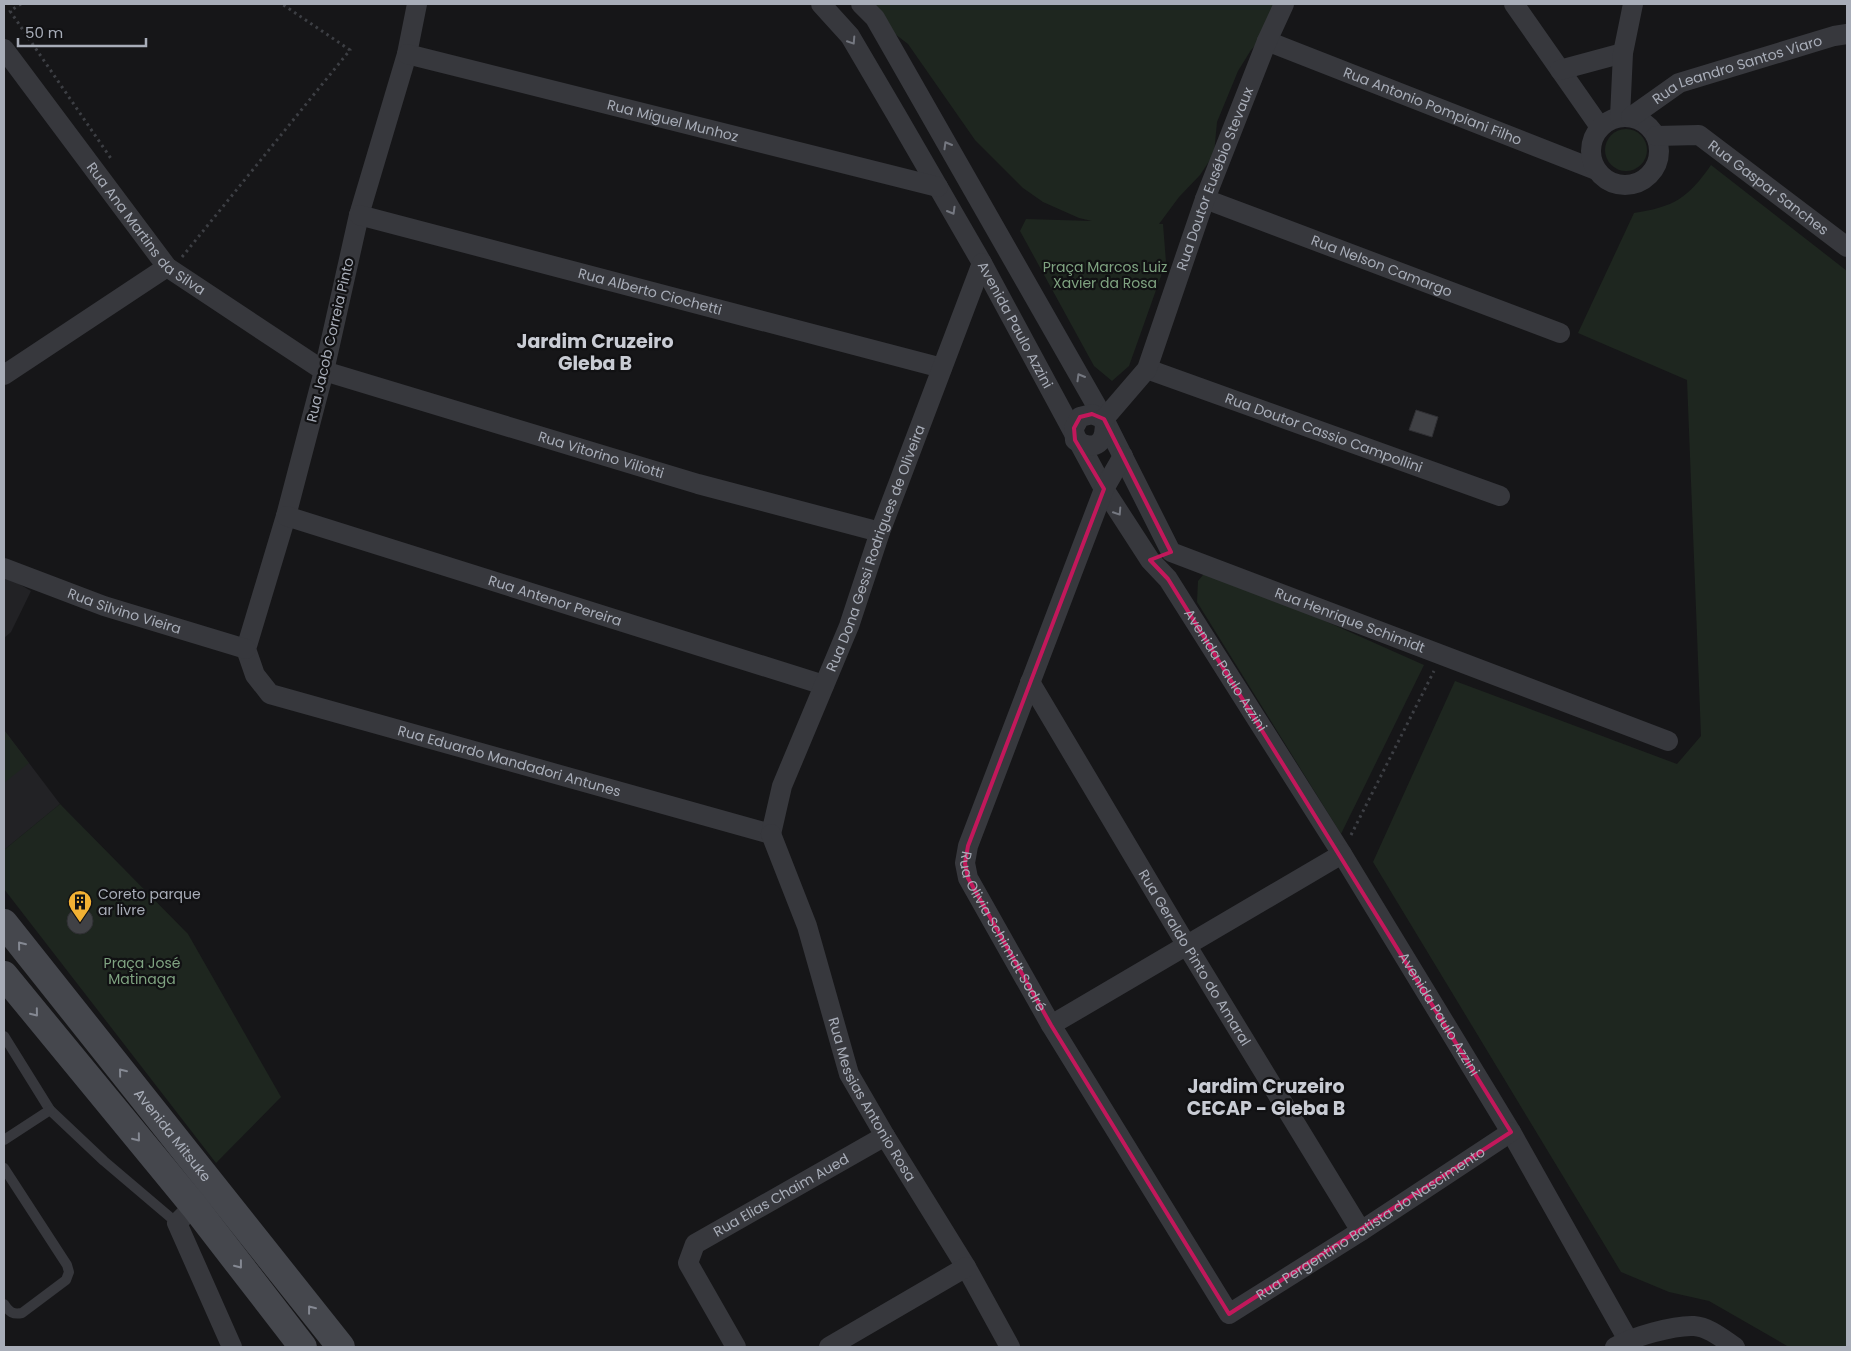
<svg xmlns="http://www.w3.org/2000/svg" width="1851" height="1351" font-family="Poppins,sans-serif">
<rect width="100%" height="100%" fill="#161618"/>
<g fill="#222225">
<polygon points="4,575 31,591 11,632 4,638"/>
<polygon points="4,730 60,804 4,850"/>
</g>
<g fill="#1e261f">
<polygon points="856,4 1290,4 1272,28 1251,50 1238,71 1217,122 1214,154 1200,175 1179,197 1159,224 1163,224 1166,262 1129,366 1112,381 1094,366 1020,231 1026,219 1092,221 1079,218 1043,202 1023,188 975,140 908,44"/>
<circle cx="1626" cy="150" r="21"/>
<path d="M1711 165 1847 271V1347H1789L1709 1301 1669 1292 1621 1272 1373 862 1455 681 1677 764 1701 736 1687 380 1578 333 1634 213C1674 207 1688 198 1711 165Z"/>
<polygon points="1208,569 1424,665 1341,834 1197,602 1198,581"/>
<polygon points="4,730 29,763 4,783"/>
<polygon points="60,804 188,934 281,1097 216,1163 4,889 4,850"/>
</g>
<g fill="#404145" stroke="#303034">
<polygon points="1416,410 1438,417 1432,437 1409,430"/>
<circle cx="80" cy="921" r="13"/>
</g>
<g fill="none" stroke-linecap="round" stroke-linejoin="round">
<g stroke="#3d3f44" stroke-width="3" stroke-dasharray="2.5 4" stroke-linecap="butt">
<polyline points="21,4 10,11 112,160"/>
<polyline points="182,257 350,50 282,4"/>
<polyline points="1351,835 1434,671"/>
</g>
<g stroke="#37383d" stroke-width="10">
<polyline points="4,1036 50,1110 104,1161 177,1223"/>
<polyline points="4,1140 50,1110"/>
<path d="M4 1168 67 1265 69 1272 66 1280 22 1313C13 1315 9 1312 4 1304"/>
</g>
<g stroke="#37383d" stroke-width="20">
<path id="s1" d="M417 4 407 54 359 215 324 371 286 516 246 649 255 675 270 694 771 834"/>
<path id="s2" d="M821 4 850 36 897 116 982 263 1104 489 1150 560 1168 579 1342 854 1511 1132 1632 1347"/>
<path id="s3" d="M861 4 875 18 1104 419 1171 552 1668 741"/>
<polyline points="1514,4 1600,127"/>
<path id="s4" d="M1267 41 1596 170"/>
<path id="s5" d="M4 49 167 267 324 371 698 484 880 532"/>
<path id="s6" d="M407 54 938 187"/>
<polyline points="1560,70 1623,53"/>
<circle cx="1625" cy="151" r="34"/>
<polyline points="1620,117 1623,53 1633,4"/>
<path id="s7" d="M1631 117 1679 83 1834 36 1847 34"/>
<path id="s8" d="M1656 136 1699 135 1847 247"/>
<path id="s9" d="M1205 199 1560 333"/>
<path id="s10" d="M359 215 942 368"/>
<path id="s11" d="M1147 369 1500 496"/>
<polyline points="4,375 167,267"/>
<path d="M1092 414 1104 419C1108 442 1095 453 1075 440L1074 428 1080 417Z"/>
<path id="s12" d="M1104 419 1147 369 1205 199 1267 41 1284 4"/>
<path id="s13" d="M1123 456 1104 489 968 846 965 863 968 878 1051 1025 1229 1314 1361 1231 1511 1132"/>
<path id="s14" d="M286 516 824 685"/>
<path id="s15" d="M4 568 104 606 246 649"/>
<path id="s16" d="M1030 682 1187 946 1361 1231"/>
<path id="s17" d="M771 834 782 786 849 626 880 532 982 263"/>
<path id="s18" d="M771 834 807 926 849 1074 885 1136 966 1267 1010 1347"/>
<polyline points="1051,1025 1342,854"/>
<polyline points="203,1197 177,1223 232,1347"/>
<path id="s19" d="M736 1347 688 1263 695 1244 885 1136"/>
<polyline points="829,1347 966,1267"/>
<path d="M1615 1347C1632 1337 1674 1325 1694 1326 1709 1327 1723 1339 1735 1347"/>
</g>
<g stroke="#45474d" stroke-width="28">
<path id="s20" d="M4 923 341 1347"/>
<polyline points="4,975 194,1206 303,1347"/>
</g>
</g>
<defs><path id="oneway-chevron" d="M-2-3.5L2.5 0L-2 3.5" fill="none" stroke-width="1.6" stroke-linecap="round" stroke-linejoin="round" transform="scale(1.25)"/></defs>
<g stroke="#757881">
<use href="#oneway-chevron" transform="translate(852 41) rotate(57)"/>
<use href="#oneway-chevron" transform="translate(947 145) rotate(-120)"/>
<use href="#oneway-chevron" transform="translate(952 211) rotate(60)"/>
<use href="#oneway-chevron" transform="translate(1080 377) rotate(-120)"/>
<use href="#oneway-chevron" transform="translate(1118 512) rotate(57)"/>
</g>
<g stroke="#858993">
<use href="#oneway-chevron" transform="translate(21 945) rotate(-129)"/>
<use href="#oneway-chevron" transform="translate(35 1013) rotate(51)"/>
<use href="#oneway-chevron" transform="translate(122 1072) rotate(-129)"/>
<use href="#oneway-chevron" transform="translate(137 1138) rotate(51)"/>
<use href="#oneway-chevron" transform="translate(239 1265) rotate(52)"/>
<use href="#oneway-chevron" transform="translate(311 1309) rotate(-128)"/>
</g>
<path fill="none" stroke="#c2185b" stroke-width="4" stroke-linejoin="round" d="M1092 414 1104 419 1171 552 1150 560 1168 579 1511 1132 1229 1314 1051 1025 968 878 965 863 968 846 1104 489 1075 440 1074 428 1080 417Z"/>
<defs>
<g id="building-pin" transform="scale(1.25)"><path d="M0 17L-7.5 6A9.5 9.5 0 1 1 7.5 6Z" fill="#f2b134" stroke="#111113"/><path d="M-4-6H4V6H1V3H-1V6H-4ZM-2.5-4.3h1.7v1.8h-1.7ZM.8-4.3h1.7v1.8H.8ZM-2.5-1h1.7V.8h-1.7ZM.8-1h1.7V.8H.8Z" fill="#111"/></g>
</defs>
<g fill-rule="evenodd">
<use href="#building-pin" x="80" y="902"/>
</g>
<g text-anchor="middle" stroke-width="4.5" stroke-linejoin="round" paint-order="stroke">
<g font-size="14" fill="#a8adb8" stroke="#111113">
<text dy="5" stroke="none"><textPath href="#s7" startOffset="118">Rua Leandro Santos Viaro</textPath></text>
<text dy="5" stroke="none"><textPath href="#s4" startOffset="178">Rua Antonio Pompiani Filho</textPath></text>
<text dy="5" stroke="none"><textPath href="#s6" startOffset="274">Rua Miguel Munhoz</textPath></text>
<text dy="5" stroke="none"><textPath href="#s12" startOffset="268">Rua Doutor Eusébio Stevaux</textPath></text>
<text dy="5" stroke="none"><textPath href="#s8" startOffset="130">Rua Gaspar Sanches</textPath></text>
<text dy="5" stroke="none"><textPath href="#s5" startOffset="230">Rua Ana Martins da Silva</textPath></text>
<text dy="5" stroke="none"><textPath href="#s9" startOffset="189">Rua Nelson Camargo</textPath></text>
<text dy="5" stroke="none"><textPath href="#s10" startOffset="301">Rua Alberto Ciochetti</textPath></text>
<text dy="5" stroke="none"><textPath href="#s2" startOffset="376">Avenida Paulo Azzini</textPath></text>
<text transform="translate(330 340) rotate(-77)" y="5">Rua Jacob Correia Pinto</text>
<text dy="5" stroke="none"><textPath href="#s11" startOffset="188">Rua Doutor Cassio Campollini</textPath></text>
<text dy="5" stroke="none"><textPath href="#s5" startOffset="750">Rua Vitorino Viliotti</textPath></text>
<text dy="5" stroke="none"><textPath href="#s17" startOffset="305">Rua Dona Gessi Rodrigues de Oliveira</textPath></text>
<text dy="5" stroke="none"><textPath href="#s14" startOffset="282">Rua Antenor Pereira</textPath></text>
<text dy="5" stroke="none"><textPath href="#s15" startOffset="128">Rua Silvino Vieira</textPath></text>
<text dy="5" stroke="none"><textPath href="#s3" startOffset="822">Rua Henrique Schimidt</textPath></text>
<text dy="5" stroke="none"><textPath href="#s2" startOffset="781">Avenida Paulo Azzini</textPath></text>
<text dy="5" stroke="none"><textPath href="#s1" startOffset="968">Rua Eduardo Mandadori Antunes</textPath></text>
<text dy="5" stroke="none"><textPath href="#s13" startOffset="515">Rua Olivia Schimidt Sodré</textPath></text>
<text dy="5" stroke="none"><textPath href="#s16" startOffset="321">Rua Geraldo Pinto do Amaral</textPath></text>
<text dy="5" stroke="none"><textPath href="#s2" startOffset="1186">Avenida Paulo Azzini</textPath></text>
<text dy="5" stroke="none"><textPath href="#s18" startOffset="285">Rua Messias Antonio Rosa</textPath></text>
<text dy="5" stroke="none"><textPath href="#s20" startOffset="271">Avenida Mitsuke</textPath></text>
<text dy="5" stroke="none"><textPath href="#s19" startOffset="216">Rua Elias Chaim Aued</textPath></text>
<text dy="5" stroke="none"><textPath href="#s13" startOffset="1129">Rua Pergentino Batista do Nascimento</textPath></text>
</g>
<g font-size="14" fill="#7fa381" stroke="#111113">
<text x="1105" y="272">Praça Marcos Luiz<tspan x="1105" dy="16">Xavier da Rosa</tspan></text>
<text x="142" y="968">Praça José<tspan x="142" dy="16">Matinaga</tspan></text>
</g>
<g font-size="14" fill="#a8adb8" stroke="#111113" text-anchor="start">
<text x="98" y="899">Coreto parque<tspan x="98" dy="16">ar livre</tspan></text>
</g>
<g font-size="19" font-weight="bold" fill="#c9ccd4" stroke="#111113">
<text x="595" y="348">Jardim Cruzeiro<tspan x="595" dy="22">Gleba B</tspan></text>
<text x="1266" y="1093">Jardim Cruzeiro<tspan x="1266" dy="22">CECAP - Gleba B</tspan></text>
</g>
</g>
<rect width="1851" height="1351" fill="none" stroke="#a8adb8" stroke-width="10"/>
<path d="M18 38v8h128v-8" fill="none" stroke="#a8adb8" stroke-width="2.5"/>
<text x="25" y="38" font-size="15" fill="#a8adb8" stroke="#111113" stroke-width="4" paint-order="stroke">50 m</text>
</svg>
